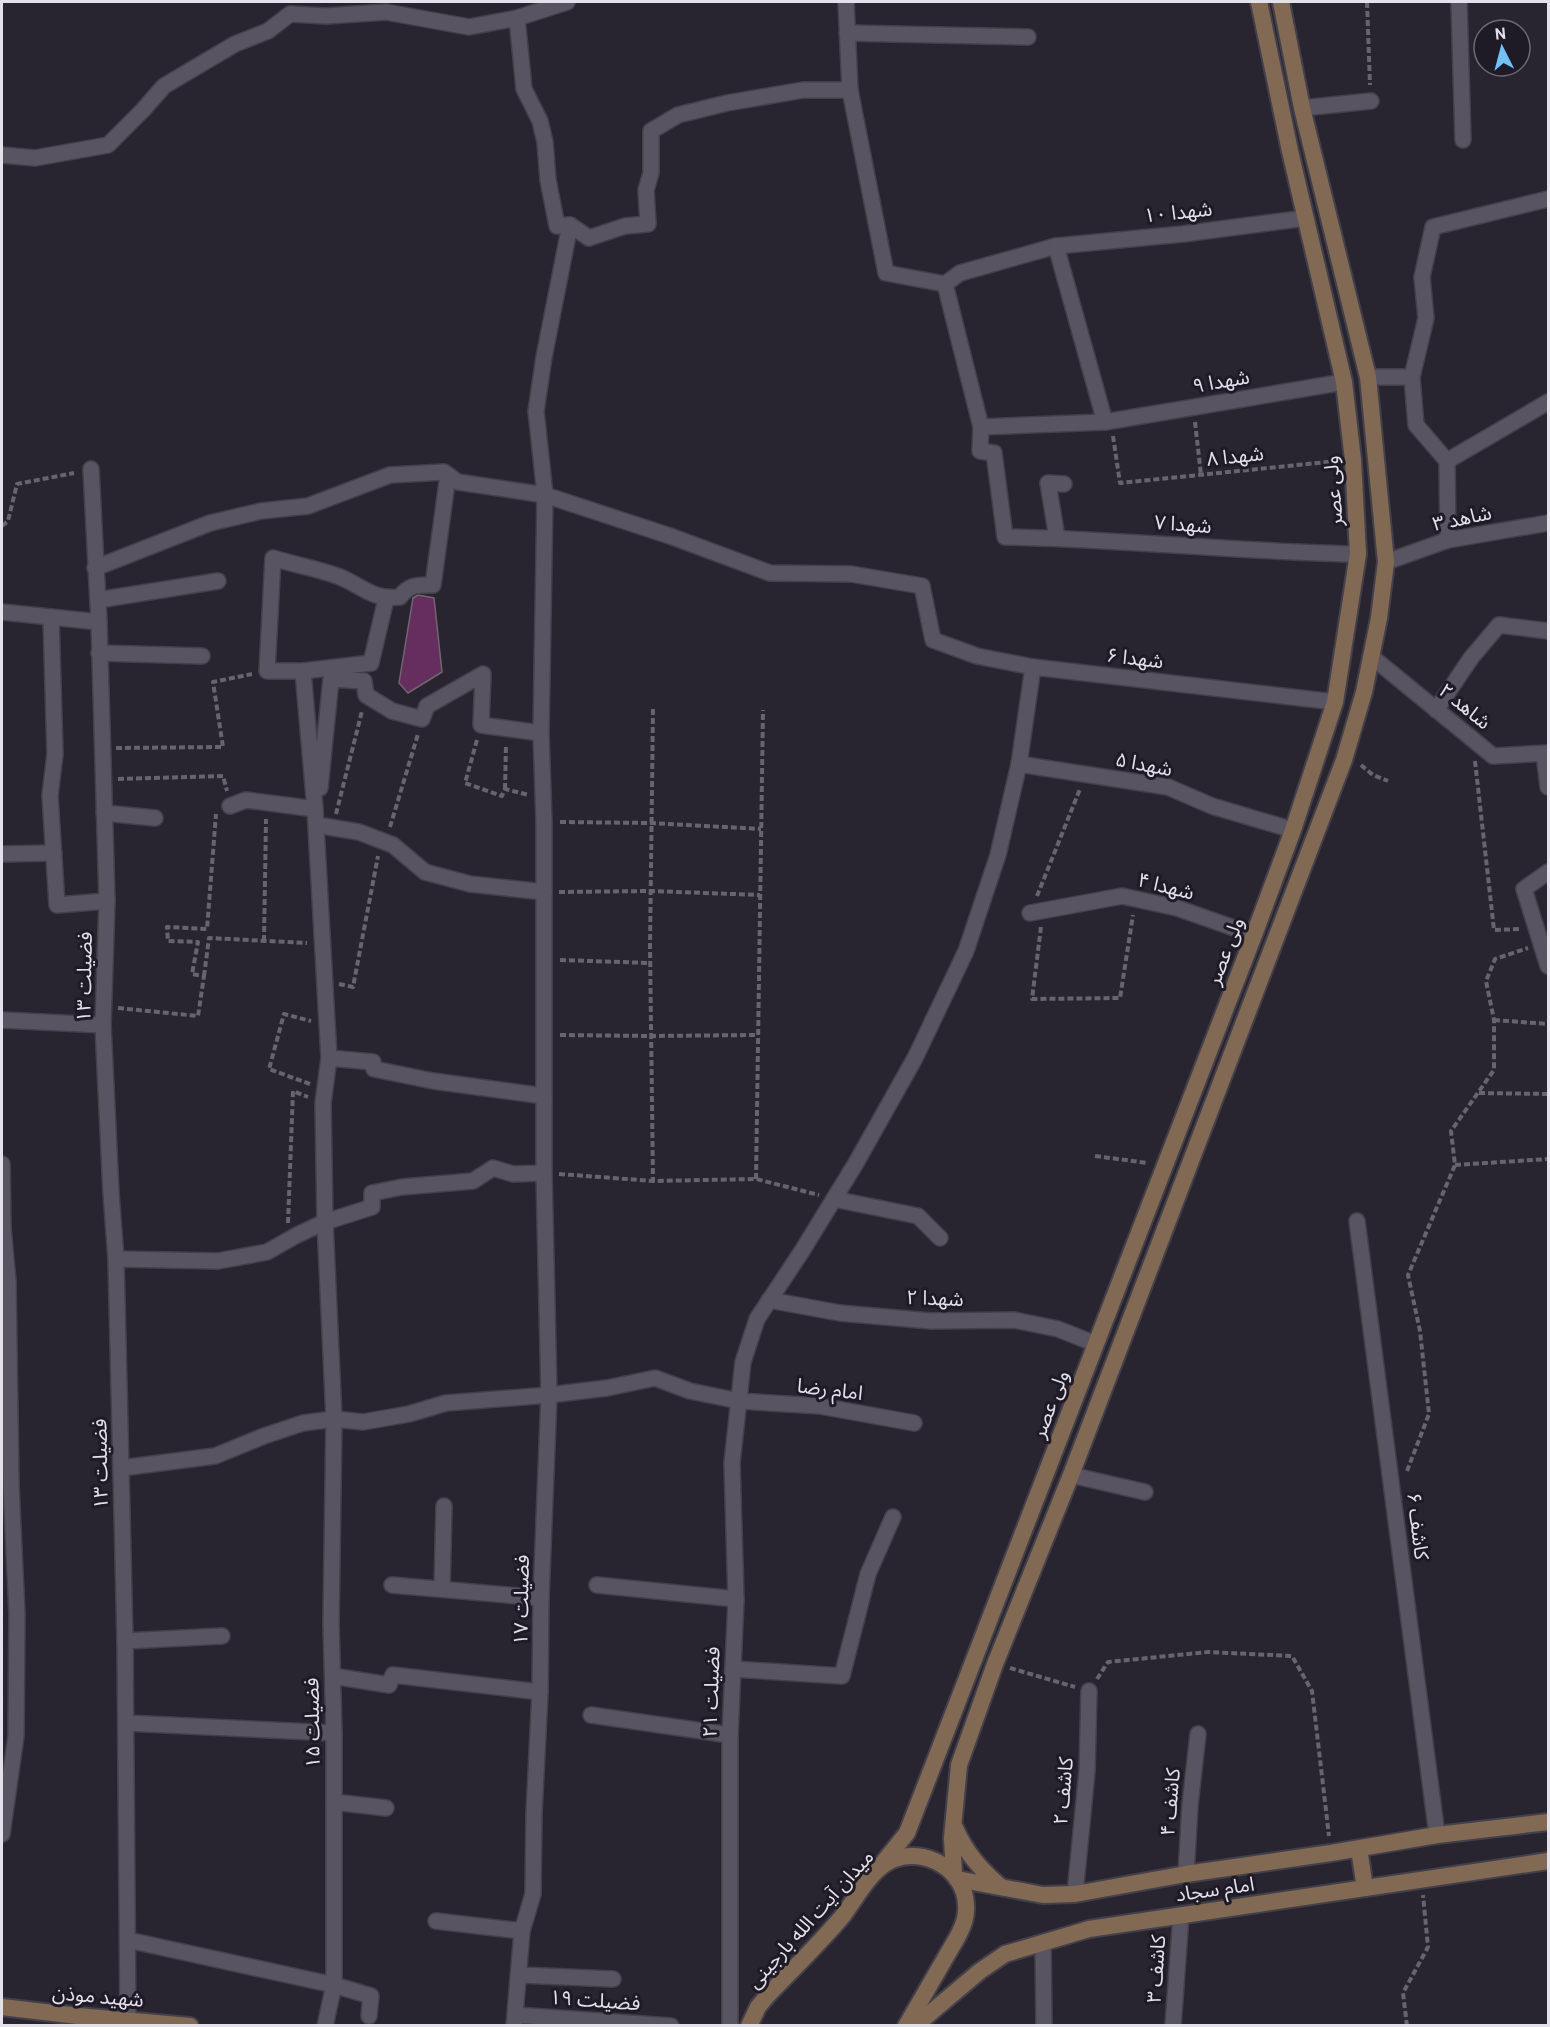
<svg xmlns="http://www.w3.org/2000/svg" width="1550" height="2027" font-family="Overpass,'Noto Sans Arabic',sans-serif">
<rect width="100%" height="100%" fill="#282430"/>
<polygon fill="#662d5f" stroke="#726570" stroke-width="1.5" points="418,595 434,598 442,672 408,693 399,683 413,598"/>
<g fill="none" stroke-linecap="round" stroke-linejoin="round">
<g stroke="#43404a" stroke-width="18">
<g id="minor">
<polyline points="1459,2 1463,140"/>
<polyline points="517,18 524,89 540,121 545,142 548,180 557,226 570,225 589,238 625,226 648,224 646,190 651,173 651,131 678,115 727,103 803,90 850,90 846,2"/>
<polyline points="847,33 1028,37"/>
<polyline points="850,90 886,273 945,284"/>
<polyline points="1302,108 1371,101"/>
<polyline points="2,155 35,158 108,145 143,110 164,86 235,44 268,31 290,14 326,16 386,12 469,27 517,18 567,2"/>
<path d="M1306 218 1183 234 1056 246 960 273 945 284 981 427 980 451 994 453 1005 537C1123 539 1240 552 1358 554"/>
<polyline points="1368,377 1412,377"/>
<polyline points="1105,422 1344,382"/>
<polyline points="981,427 1105,422 1056,246"/>
<polyline points="1447,461 1548,402"/>
<polyline points="91,469 99,622 107,901 103,1025 111,1193 116,1259 125,1641 128,2026"/>
<polyline points="1057,538 1048,483 1064,484"/>
<polyline points="1448,540 1447,461 1416,425 1412,377 1426,318 1422,277 1433,227 1548,199"/>
<polyline points="1386,562 1448,540 1548,523"/>
<polyline points="95,568 210,523 261,511 308,506 390,475 444,472 458,482 545,495 670,536 770,573 851,574 922,586 933,640 977,656 1033,667 1335,702"/>
<path d="M386 599 371 663 303 671H267L273 558C295 565 319 569 340 577 364 587 372 600 400 597 409 584 419 585 433 585L448 475"/>
<polyline points="98,600 218,581"/>
<polyline points="2,612 99,622"/>
<polyline points="51,617 55,754 50,796 57,905 107,901"/>
<polyline points="99,653 202,656"/>
<polyline points="1372,657 1493,756 1548,753"/>
<polyline points="303,671 315,809 329,1058 323,1103 325,1222 334,1419 331,1623 334,1733 334,1985 325,2026"/>
<polyline points="1436,710 1471,658 1499,625 1548,631"/>
<polyline points="1544,754 1548,787"/>
<polyline points="1019,764 1168,787 1212,806 1293,830"/>
<polyline points="320,788 331,679 364,681 366,695 392,711 422,719 427,706 483,674 481,725 541,733 545,495 536,411 544,357 570,225"/>
<polyline points="230,806 246,800 315,809"/>
<polyline points="104,813 155,818"/>
<polyline points="317,825 359,832 393,845 425,872 470,884 544,892"/>
<polyline points="2,854 54,853"/>
<polyline points="1548,872 1524,889 1548,966"/>
<polyline points="1030,913 1122,896 1177,908 1254,935"/>
<polyline points="2,1020 103,1025"/>
<polyline points="329,1058 373,1062 374,1069 433,1081 544,1096 544,822 541,733"/>
<polyline points="2,1164 3,1228 8,1281 11,1486 17,1614 16,1736 2,1834"/>
<polyline points="834,1199 918,1216 940,1238"/>
<polyline points="1357,1221 1437,1835"/>
<polyline points="116,1259 218,1261 267,1252 297,1235 325,1222 372,1207 372,1193 402,1187 473,1181 493,1168 513,1174 544,1173 544,1096"/>
<polyline points="769,1300 840,1313 931,1321 1014,1320 1058,1329 1096,1344"/>
<polyline points="121,1468 215,1456 264,1436 303,1423 334,1419 363,1422 409,1414 446,1403 549,1395 607,1388 655,1378 690,1391 739,1401 820,1406 914,1423"/>
<polyline points="1071,1475 1145,1492"/>
<polyline points="392,1585 541,1598"/>
<polyline points="597,1585 736,1599"/>
<polyline points="442,1589 444,1506"/>
<polyline points="125,1641 222,1636"/>
<polyline points="733,1669 842,1676 868,1574 893,1517"/>
<polyline points="333,1676 389,1685 393,1675 540,1692"/>
<polyline points="591,1715 730,1735"/>
<polyline points="126,1723 334,1733"/>
<polyline points="334,1802 386,1808"/>
<polyline points="1186,1874 1190,1805 1198,1734"/>
<polyline points="1075,1894 1087,1771 1089,1691"/>
<polyline points="436,1921 522,1931"/>
<polyline points="128,1940 334,1985 371,1996 369,2016"/>
<polyline points="1043,1942 1044,2026"/>
<polyline points="519,1975 613,1979"/>
<polyline points="515,2015 671,2026"/>
<polyline points="514,2026 522,1931 533,1894 534,1813 540,1692 541,1598 549,1395 544,1173"/>
<polyline points="730,2026 730,1735 736,1599 732,1463 743,1362 757,1319 802,1251 856,1163 915,1058 966,951 998,855 1019,764 1033,667"/>
<polyline points="1173,2026 1181,1915"/>
</g>
</g>
<g stroke="#43404a" stroke-width="20">
<g id="secondary">
<path d="M955 1828C966 1853 981 1870 1001 1887"/>
<polyline points="1359,1849 1365,1888"/>
<polyline points="878,1869 907,1833 1254,935 1293,830 1335,702 1358,554 1353,460 1344,382 1290,151 1259,2"/>
<polyline points="954,1874 952,1838 959,1765 995,1664 1071,1475 1344,760 1364,692 1379,618 1386,562 1368,377 1302,108 1281,2"/>
<polyline points="957,1879 1043,1895 1075,1894 1186,1874 1331,1853 1437,1835 1548,1822"/>
<polyline points="2,2007 78,2016 190,2026"/>
<path d="M749 2026 758 2007 768 1995C792 1970 818 1945 841 1918 856 1899 870 1870 892 1860 925 1846 965 1870 966 1905 967 1917 963 1926 958 1936L906 2026"/>
<polyline points="915,2026 980,1971 1005,1954 1089,1929 1548,1861"/>
</g>
</g>
<g stroke="#67646f" stroke-width="4" stroke-dasharray="6 3" stroke-linecap="butt">
<polyline points="1367,2 1370,85"/>
<polyline points="1195,422 1201,475"/>
<polyline points="1113,436 1120,483 1337,461"/>
<polyline points="2,526 8,521 17,484 74,473"/>
<polyline points="653,709 650,947 653,1181"/>
<polyline points="477,740 465,783 502,796 505,789 529,795"/>
<polyline points="116,748 223,747 213,682 252,674"/>
<polyline points="1475,761 1494,930 1520,929"/>
<polyline points="1361,765 1373,775 1388,781"/>
<polyline points="118,779 223,776 227,791"/>
<polyline points="505,789 506,744"/>
<polyline points="336,814 362,711"/>
<polyline points="560,822 651,823 761,829"/>
<polyline points="390,827 418,734"/>
<polyline points="559,892 651,891 760,895"/>
<polyline points="1037,896 1080,789"/>
<polyline points="1041,927 1032,999 1120,998 1133,915"/>
<polyline points="264,941 266,819"/>
<polyline points="560,960 650,963"/>
<polyline points="204,976 209,938 307,943"/>
<polyline points="339,984 353,987 378,856"/>
<polyline points="118,1008 198,1016 204,976 192,974 198,942 168,941 167,927 207,929 216,814"/>
<polyline points="1494,1020 1548,1024"/>
<polyline points="560,1035 651,1036 758,1035"/>
<polyline points="310,1084 269,1069 284,1014 311,1021"/>
<polyline points="1479,1093 1548,1094"/>
<polyline points="1095,1156 1148,1163"/>
<polyline points="1455,1165 1548,1159"/>
<polyline points="559,1174 653,1181 756,1179 819,1195"/>
<polyline points="756,1179 763,710"/>
<polyline points="288,1223 293,1091 308,1097"/>
<polyline points="1407,1471 1429,1414 1420,1331 1408,1275 1455,1165 1451,1131 1494,1070 1494,1020 1486,981 1495,959 1528,948"/>
<polyline points="1010,1668 1075,1687"/>
<polyline points="1097,1679 1108,1662 1208,1652 1292,1656 1312,1691 1329,1836"/>
<polyline points="1407,2026 1403,1993 1428,1947 1423,1895"/>
</g>
<use href="#minor" stroke="#595462" stroke-width="15"/>
<use href="#secondary" stroke="#826954" stroke-width="16"/>
</g>
<g text-anchor="middle" stroke-width="6" stroke-linejoin="round" paint-order="stroke">
<g font-size="20" fill="#e3e1e9" stroke="#1e1a26">
<text transform="translate(1178 212) rotate(-6)" y="7">شهدا ۱۰</text>
<text transform="translate(1221 381) rotate(-10)" y="7">شهدا ۹</text>
<text transform="translate(1235 456) rotate(-6)" y="7">شهدا ۸</text>
<text transform="translate(1333 491) rotate(-94)" y="7">ولی عصر</text>
<text transform="translate(1462 518) rotate(-12)" y="7">شاهد ۳</text>
<text transform="translate(1183 524) rotate(4)" y="7">شهدا ۷</text>
<text transform="translate(1135 658) rotate(7)" y="7">شهدا ۶</text>
<text transform="translate(1465 706) rotate(39)" y="7">شاهد ۲</text>
<text transform="translate(1144 764) rotate(11)" y="7">شهدا ۵</text>
<text transform="translate(1166 886) rotate(14)" y="7">شهدا ۴</text>
<text transform="translate(1225 951) rotate(-69)" y="7">ولی عصر</text>
<text transform="translate(84 977) rotate(-89)" y="7">فضیلت ۱۳</text>
<text transform="translate(935 1298) rotate(2)" y="7">شهدا ۲</text>
<text transform="translate(830 1389) rotate(7)" y="7">امام رضا</text>
<text transform="translate(1050 1404) rotate(-69)" y="7">ولی عصر</text>
<text transform="translate(100 1464) rotate(-91)" y="7">فضیلت ۱۳</text>
<text transform="translate(1418 1526) rotate(83)" y="7">کاشف ۶</text>
<text transform="translate(521 1600) rotate(-89)" y="7">فضیلت ۱۷</text>
<text transform="translate(711 1692) rotate(-88)" y="7">فضیلت ۲۱</text>
<text transform="translate(312 1723) rotate(-91)" y="7">فضیلت ۱۵</text>
<text transform="translate(1063 1791) rotate(-85)" y="7">کاشف ۲</text>
<text transform="translate(1170 1802) rotate(-85)" y="7">کاشف ۴</text>
<text transform="translate(1215 1889) rotate(-8)" y="7">امام سجاد</text>
<text transform="translate(810 1919) rotate(-48)" y="7">میدان آیت الله بارجینی</text>
<text transform="translate(1156 1969) rotate(-86)" y="7">کاشف ۳</text>
<text transform="translate(98 1996) rotate(5)" y="7">شهید موذن</text>
<text transform="translate(595 2000) rotate(4)" y="7">فضیلت ۱۹</text>
</g>
</g>
<rect width="1550" height="2027" fill="none" stroke="#e3e1e9" stroke-width="6"/>
<g transform="translate(1502 48) rotate(354)"><circle r="28" fill="#1e1a26" stroke="#6d6a74" stroke-width="1.5"/>
<path d="M0-4.5L10 22L0 15L-10 22Z" fill="#71c1f5"/>
<text y="-9" font-size="16" font-weight="bold" text-anchor="middle" fill="#e3e1e9">N</text>
</g>
</svg>
